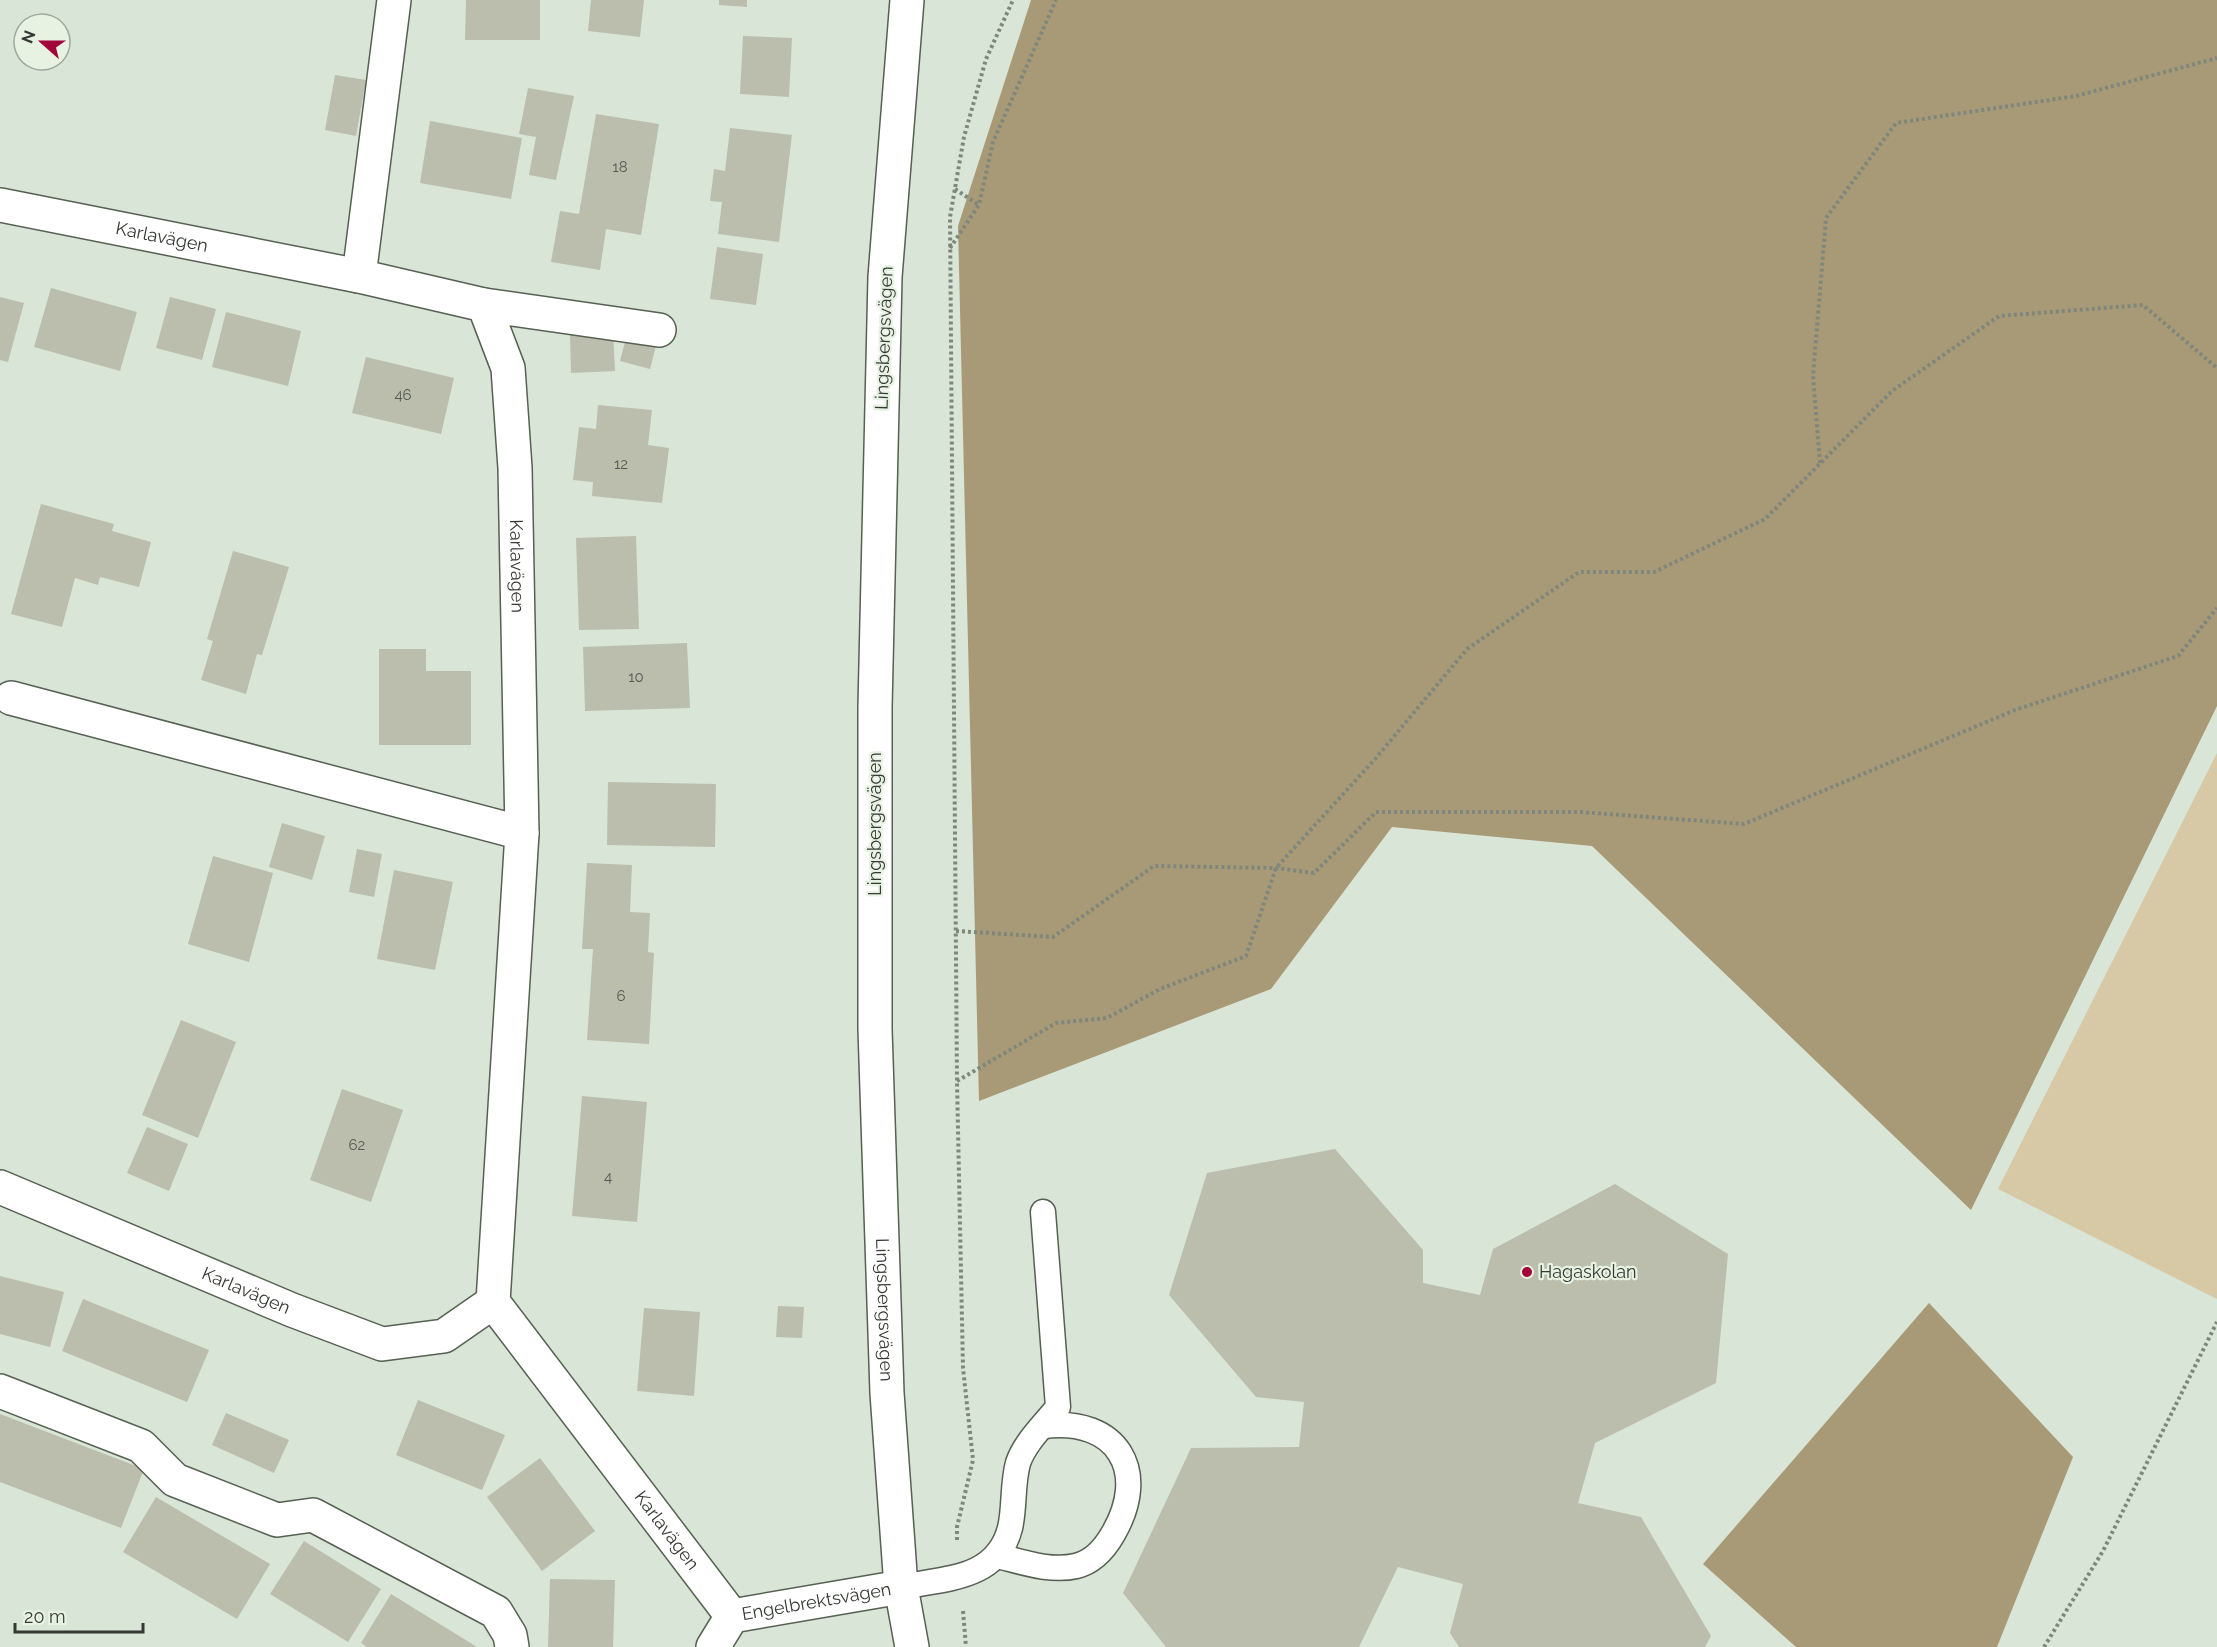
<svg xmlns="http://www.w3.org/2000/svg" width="2217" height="1647" font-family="Raleway,sans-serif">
<rect width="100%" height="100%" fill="#d9e5d6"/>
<polygon fill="#d7c8a6" points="2217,753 2217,1299 1998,1189"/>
<g fill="#a89a77">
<polygon points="1031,0 2217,0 2217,706 1971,1210 1592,846 1392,827 1271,989 979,1101 958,226"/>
<polygon points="1929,1303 2073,1457 1997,1647 1796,1647 1703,1564"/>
</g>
<g fill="#bbbead">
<polygon points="466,0 540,0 540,40 465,40"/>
<polygon points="591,0 644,0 640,37 588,31"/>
<polygon points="719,0 747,0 747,7 719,5"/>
<polygon points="743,36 792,38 789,97 740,94"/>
<polygon points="335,75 366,80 356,136 325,130"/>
<polygon points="528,88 574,96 556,180 529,175 536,137 519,134"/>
<polygon points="596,114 659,124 641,235 606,229 600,270 551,262 560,211 579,214"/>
<polygon points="430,121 522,138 511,199 420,183"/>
<polygon points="730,128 792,135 779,242 718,234 722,202 710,201 714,169 725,171"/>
<polygon points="717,247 763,254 756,305 710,299"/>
<polygon points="51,288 137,312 120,371 34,347"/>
<polygon points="0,297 24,303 8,362 0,360"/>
<polygon points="170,297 216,309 202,360 156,348"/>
<polygon points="226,312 301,331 288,386 212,367"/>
<polygon points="613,331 615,371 571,373 570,334"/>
<polygon points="626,338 656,346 650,369 620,361"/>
<polygon points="366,357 454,378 441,434 352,413"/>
<polygon points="598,405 652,410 648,445 669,448 662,503 592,496 593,482 573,480 579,427 596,429"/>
<polygon points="41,504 114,524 112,531 151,542 139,587 100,577 98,585 75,578 62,627 11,614"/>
<polygon points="636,536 639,629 579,630 576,538"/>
<polygon points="233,551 289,567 262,655 257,654 246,694 201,680 213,641 207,639"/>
<polygon points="687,643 690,708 585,711 583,647"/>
<polygon points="379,649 426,649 426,671 471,671 471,745 379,745"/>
<polygon points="608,782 716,784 715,847 607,845"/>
<polygon points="282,823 325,836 312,880 269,867"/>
<polygon points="357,849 382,854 374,897 349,892"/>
<polygon points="213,856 273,873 249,962 188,944"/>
<polygon points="587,863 632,865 630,912 650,913 648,952 654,953 649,1044 587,1040 593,949 582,949"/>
<polygon points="394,870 453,882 435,970 377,959"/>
<polygon points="181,1020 236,1042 198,1138 142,1115"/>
<polygon points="342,1089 403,1110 371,1202 310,1180"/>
<polygon points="582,1096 647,1102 637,1222 572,1216"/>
<polygon points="147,1127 188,1144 169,1191 127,1173"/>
<polygon points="1335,1149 1423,1250 1423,1283 1480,1295 1493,1249 1615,1184 1728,1254 1716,1383 1595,1443 1578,1503 1641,1517 1711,1636 1705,1647 1459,1647 1450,1633 1463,1584 1398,1567 1359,1647 1166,1647 1123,1593 1191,1448 1299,1447 1304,1402 1256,1397 1169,1295 1207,1173"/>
<polygon points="0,1276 64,1292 50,1347 0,1334"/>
<polygon points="83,1299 209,1350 187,1402 62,1351"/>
<polygon points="778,1306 804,1307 802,1338 776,1337"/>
<polygon points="644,1308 700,1312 694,1396 637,1391"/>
<polygon points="418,1400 505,1435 482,1490 396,1455"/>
<polygon points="226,1413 289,1440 274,1473 212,1445"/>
<polygon points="0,1414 144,1469 121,1528 0,1482"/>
<polygon points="540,1458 595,1531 542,1571 487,1497"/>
<polygon points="156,1497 270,1564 237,1619 123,1552"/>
<polygon points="304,1541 381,1589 348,1642 270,1594"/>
<polygon points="550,1579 615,1580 613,1647 548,1647"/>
<polygon points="391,1594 477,1647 367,1647 361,1643"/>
</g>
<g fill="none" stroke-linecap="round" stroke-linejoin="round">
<g stroke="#566053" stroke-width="27">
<g id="service">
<path d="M998 1556C1022 1562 1051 1572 1076 1566 1093 1562 1105 1548 1113 1534 1150 1471 1117 1417 1044 1426"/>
<path d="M901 1587C945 1578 997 1580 1010 1528 1015 1507 1012 1485 1018 1463 1025 1442 1045 1424 1058 1407L1043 1212"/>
</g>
</g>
<g stroke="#566053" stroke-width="36">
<g id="minor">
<path id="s1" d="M0 205 359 276 484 305 508 368 515 468 522 833 493 1302 732 1616"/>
<polyline points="359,276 394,0"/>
<polyline points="484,305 659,330"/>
<polyline points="11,698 522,833"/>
<path id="s2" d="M0 1187 292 1310 382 1344 444 1336 493 1302"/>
<polyline points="0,1391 141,1446 175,1480 277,1520 313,1515 496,1612 510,1635 512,1647"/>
<path id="s3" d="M713 1647 732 1616 901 1587"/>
</g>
</g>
<g stroke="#566053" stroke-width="36">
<g id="tertiary">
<path id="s4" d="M907 0 885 277 875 707V1029L887 1393 901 1587 912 1647"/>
</g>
</g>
<g stroke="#7f877d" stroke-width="4" stroke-dasharray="3 3" stroke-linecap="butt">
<polyline points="955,189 979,205"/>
<polyline points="950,248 979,205 993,142 1056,0"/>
<polyline points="1820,463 1813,376 1826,218 1896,123 2076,96 2217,58"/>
<polyline points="956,931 1053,937 1154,866 1276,868 1314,873 1376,812 1580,812 1744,824 2015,710 2178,656 2217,608"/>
<polyline points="957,1081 1056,1023 1107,1018 1160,989 1246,956 1276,868 1376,758 1467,649 1579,572 1654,572 1765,519 1892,391 1999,316 2143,305 2217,368"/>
<polyline points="957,1540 957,1527 973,1460 963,1368 957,1081 950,217 964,137 986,59 1013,0"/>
<polyline points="963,1611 966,1647"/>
<polyline points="2044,1647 2103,1551 2217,1322"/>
</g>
<use href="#service" stroke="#fff" stroke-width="24"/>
<use href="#minor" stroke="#fff" stroke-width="33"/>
<use href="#tertiary" stroke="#fff" stroke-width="33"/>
</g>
<circle fill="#a20539" stroke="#e7f2e3" stroke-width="2" cx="1527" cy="1272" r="6"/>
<g text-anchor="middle" stroke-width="4.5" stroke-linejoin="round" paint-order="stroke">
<g font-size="15" fill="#565a52">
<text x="620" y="172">18</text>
<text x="403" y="400">46</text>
<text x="621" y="469">12</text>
<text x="636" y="682">10</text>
<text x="621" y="1001">6</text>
<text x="357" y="1150">62</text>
<text x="608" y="1182">4</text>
</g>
<g font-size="18" fill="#343933" stroke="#e7f2e3">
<text dy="6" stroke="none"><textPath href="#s1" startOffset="165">Karlavägen</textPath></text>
<text transform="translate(884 338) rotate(-88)" y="6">Lingsbergsvägen</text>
<text dy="6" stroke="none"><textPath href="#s1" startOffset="760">Karlavägen</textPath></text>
<text transform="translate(875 824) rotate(-90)" y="6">Lingsbergsvägen</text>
<text dy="6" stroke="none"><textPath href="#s2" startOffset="267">Karlavägen</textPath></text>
<text dy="6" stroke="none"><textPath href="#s4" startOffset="1311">Lingsbergsvägen</textPath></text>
<text dy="6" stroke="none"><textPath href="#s1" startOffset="1784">Karlavägen</textPath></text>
<text dy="6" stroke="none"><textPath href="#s3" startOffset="122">Engelbrektsvägen</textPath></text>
</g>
<g font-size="18" fill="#343933" stroke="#e7f2e3" text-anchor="start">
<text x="1539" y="1278">Hagaskolan</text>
</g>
</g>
<g transform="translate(42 42) rotate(291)"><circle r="28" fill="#e7f2e3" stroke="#9fa89d" stroke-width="1.5"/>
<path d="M0-4.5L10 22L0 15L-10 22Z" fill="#a20539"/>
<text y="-9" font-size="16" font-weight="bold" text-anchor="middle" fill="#343933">N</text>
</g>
<path d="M15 1623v9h128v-9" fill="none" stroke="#343933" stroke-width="3"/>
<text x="24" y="1623" font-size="18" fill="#343933" stroke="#e7f2e3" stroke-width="4.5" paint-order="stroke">20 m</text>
</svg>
